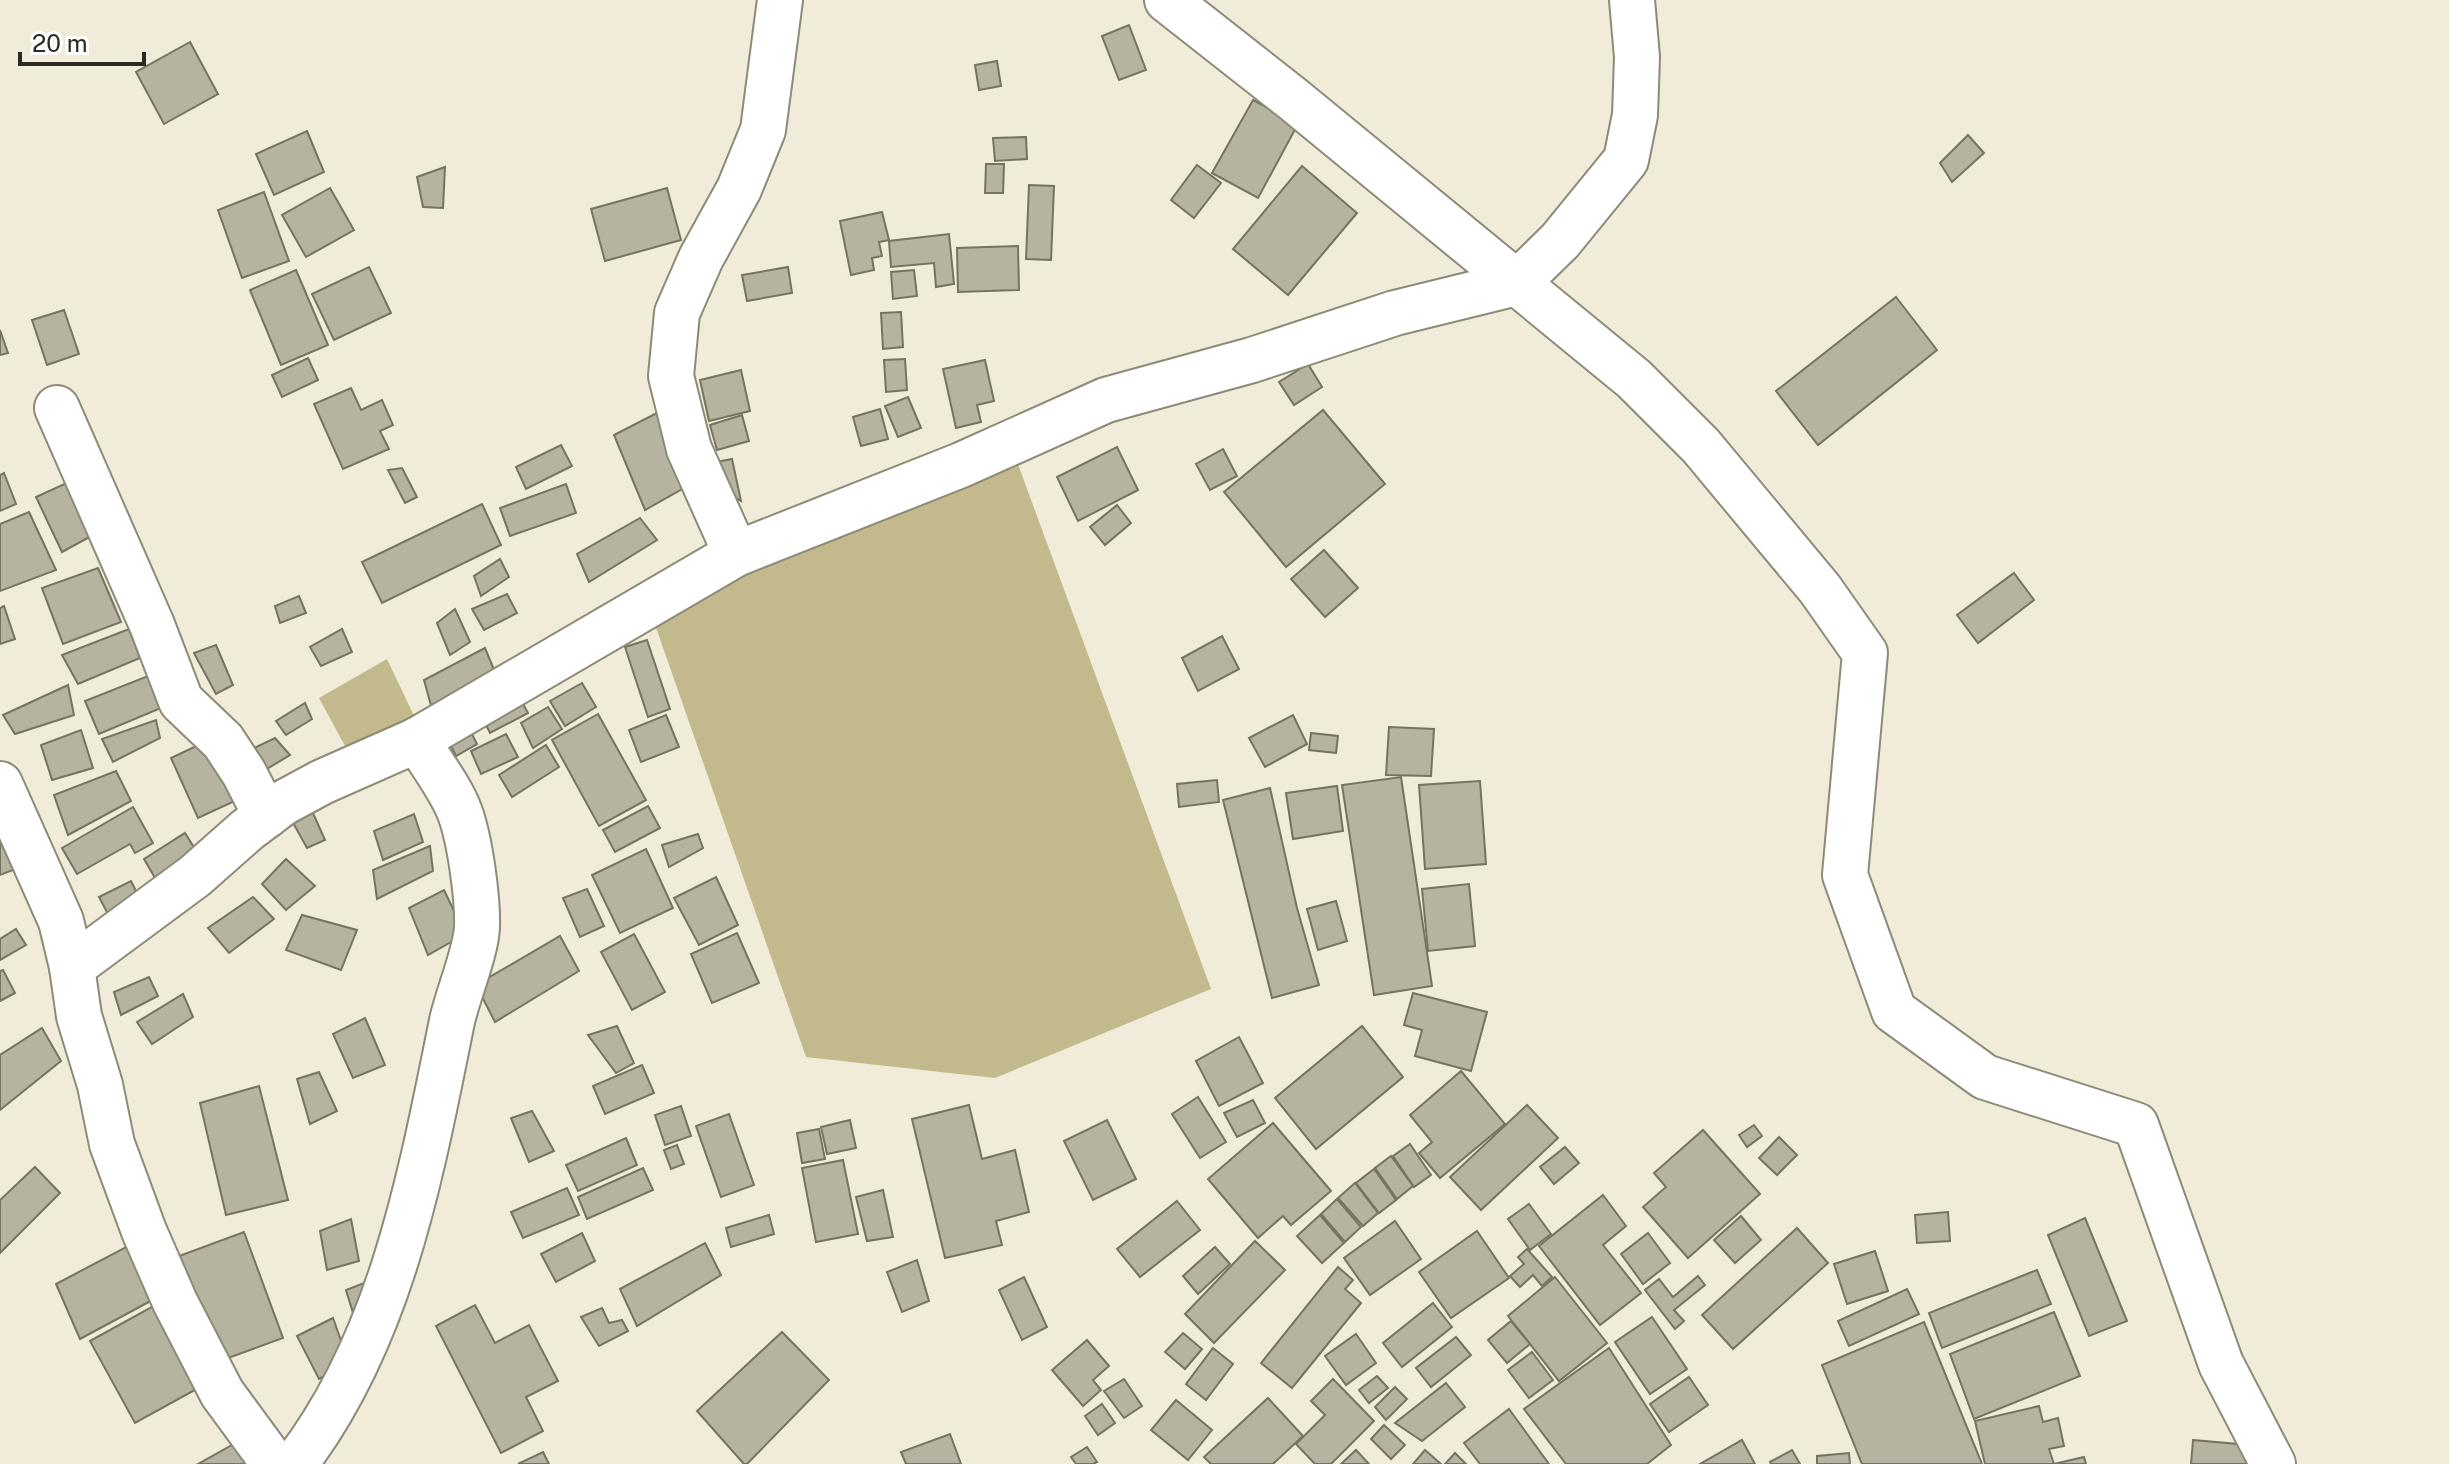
<svg xmlns="http://www.w3.org/2000/svg" width="2449" height="1464" font-family="'Public Sans',sans-serif">
<rect width="100%" height="100%" fill="#f0ecd9"/>
<g fill="#c2b98d">
<polygon points="1012,448 1211,989 995,1078 806,1057 653,619"/>
<polygon points="387,659 416,720 351,757 319,698"/>
</g>
<g fill="#b6b3a0" stroke="#767362" stroke-width="2">
<polygon points="1129,25 1146,70 1119,80 1102,36"/>
<polygon points="190,42 218,94 164,124 136,72"/>
<polygon points="997,61 1001,86 979,90 975,65"/>
<polygon points="1253,100 1298,124 1258,198 1212,173"/>
<polygon points="307,131 324,172 274,195 256,154"/>
<polygon points="1968,135 1984,153 1952,182 1940,163"/>
<polygon points="1026,137 1027,159 995,161 993,138"/>
<polygon points="986,164 1004,164 1003,193 985,193"/>
<polygon points="1197,165 1221,183 1194,218 1171,200"/>
<polygon points="1302,166 1357,213 1288,295 1233,249"/>
<polygon points="445,167 443,208 423,207 417,177"/>
<polygon points="1029,185 1054,186 1051,260 1026,259"/>
<polygon points="330,188 354,230 306,257 282,215"/>
<polygon points="667,188 681,240 605,261 591,209"/>
<polygon points="264,192 289,261 242,278 218,210"/>
<polygon points="882,212 889,240 879,242 882,256 872,258 874,270 851,275 840,221"/>
<polygon points="949,234 954,284 936,287 934,263 891,267 889,241"/>
<polygon points="1018,246 1019,290 958,292 957,248"/>
<polygon points="369,267 391,313 334,340 312,294"/>
<polygon points="788,267 792,293 747,301 742,275"/>
<polygon points="296,270 328,345 281,365 250,290"/>
<polygon points="914,270 917,296 893,299 891,272"/>
<polygon points="1896,297 1937,350 1818,445 1776,391"/>
<polygon points="64,310 79,354 47,365 32,320"/>
<polygon points="901,312 903,347 883,349 881,313"/>
<polygon points="0,330 8,353 0,355"/>
<polygon points="308,358 318,380 282,397 272,375"/>
<polygon points="905,359 907,390 886,392 884,360"/>
<polygon points="985,360 994,401 977,405 981,422 956,428 943,369"/>
<polygon points="1308,364 1322,387 1294,405 1279,382"/>
<polygon points="741,370 750,411 709,421 700,380"/>
<polygon points="351,388 361,410 382,400 393,425 380,431 389,449 343,469 314,404"/>
<polygon points="908,397 921,428 898,437 885,406"/>
<polygon points="880,409 888,439 861,446 853,417"/>
<polygon points="1323,410 1385,484 1286,567 1224,492"/>
<polygon points="657,413 684,488 645,510 614,435"/>
<polygon points="742,415 749,441 717,450 710,425"/>
<polygon points="561,445 572,466 526,489 516,467"/>
<polygon points="1117,447 1138,490 1078,521 1057,477"/>
<polygon points="1223,449 1237,476 1210,490 1196,464"/>
<polygon points="732,459 741,501 721,489 716,462"/>
<polygon points="402,468 417,497 405,503 388,470"/>
<polygon points="4,473 16,504 0,511 0,475"/>
<polygon points="71,481 95,534 62,552 36,497"/>
<polygon points="566,484 576,513 510,536 500,508"/>
<polygon points="482,504 501,545 382,603 362,562"/>
<polygon points="1117,505 1131,523 1105,545 1090,527"/>
<polygon points="29,512 56,570 0,591 0,524"/>
<polygon points="640,518 657,540 589,582 577,554"/>
<polygon points="1324,550 1358,588 1325,617 1291,579"/>
<polygon points="500,559 509,577 481,596 474,576"/>
<polygon points="98,568 121,622 63,644 42,588"/>
<polygon points="2014,573 2034,600 1978,643 1957,615"/>
<polygon points="507,594 517,613 484,630 472,609"/>
<polygon points="299,596 306,613 280,623 275,606"/>
<polygon points="4,606 15,639 0,644 0,608"/>
<polygon points="455,609 470,642 450,655 437,623"/>
<polygon points="129,629 140,658 78,684 62,655"/>
<polygon points="342,629 352,652 321,666 310,647"/>
<polygon points="1222,636 1239,669 1198,691 1182,658"/>
<polygon points="647,640 670,709 648,717 625,647"/>
<polygon points="216,645 233,685 216,694 194,653"/>
<polygon points="485,648 497,677 432,709 424,680"/>
<polygon points="148,676 161,708 99,734 85,701"/>
<polygon points="582,683 596,707 565,726 550,701"/>
<polygon points="68,685 74,715 15,734 3,715"/>
<polygon points="516,691 528,713 490,733 479,711"/>
<polygon points="305,703 312,719 286,735 276,721"/>
<polygon points="548,707 562,729 533,748 521,723"/>
<polygon points="598,714 646,800 599,826 552,740"/>
<polygon points="666,715 679,747 641,762 629,730"/>
<polygon points="1293,715 1307,744 1265,767 1249,738"/>
<polygon points="156,720 160,738 113,762 102,739"/>
<polygon points="466,722 477,744 456,756 444,731"/>
<polygon points="1389,727 1434,729 1431,776 1386,775"/>
<polygon points="81,730 93,768 52,780 41,745"/>
<polygon points="1311,733 1338,736 1336,753 1309,750"/>
<polygon points="506,734 518,757 481,774 471,751"/>
<polygon points="275,738 290,755 262,772 248,751"/>
<polygon points="211,739 239,799 198,818 171,758"/>
<polygon points="546,745 559,767 512,797 499,775"/>
<polygon points="116,771 131,801 68,835 54,795"/>
<polygon points="1401,777 1432,986 1374,995 1342,785"/>
<polygon points="1217,780 1219,802 1179,807 1177,784"/>
<polygon points="1480,781 1486,864 1425,869 1419,785"/>
<polygon points="1337,786 1343,831 1293,839 1286,793"/>
<polygon points="1270,788 1297,908 1319,985 1272,998 1223,800"/>
<polygon points="308,802 325,840 307,848 287,812"/>
<polygon points="648,806 660,828 615,852 603,830"/>
<polygon points="133,807 153,843 135,853 130,844 77,874 62,848"/>
<polygon points="414,814 423,842 383,860 374,831"/>
<polygon points="0,820 18,868 0,875"/>
<polygon points="185,833 200,857 158,883 144,859"/>
<polygon points="698,834 703,848 669,867 662,845"/>
<polygon points="430,846 433,871 377,899 373,870"/>
<polygon points="646,849 673,908 620,933 592,875"/>
<polygon points="286,859 315,886 286,910 262,884"/>
<polygon points="716,877 738,925 699,945 674,898"/>
<polygon points="131,881 141,901 109,916 99,897"/>
<polygon points="1469,884 1475,946 1428,951 1422,889"/>
<polygon points="587,889 604,926 580,937 563,898"/>
<polygon points="444,890 465,934 428,955 409,908"/>
<polygon points="253,897 274,919 229,953 208,928"/>
<polygon points="1336,901 1347,941 1318,950 1307,909"/>
<polygon points="302,915 357,930 341,970 286,950"/>
<polygon points="16,929 26,945 0,960 0,939"/>
<polygon points="737,933 759,983 712,1003 691,954"/>
<polygon points="634,934 665,992 632,1010 601,952"/>
<polygon points="560,936 579,971 495,1022 476,985"/>
<polygon points="3,970 15,993 0,1001 0,971"/>
<polygon points="149,977 158,996 121,1015 114,992"/>
<polygon points="1413,993 1487,1012 1471,1071 1415,1056 1422,1030 1404,1025"/>
<polygon points="183,994 193,1017 152,1044 137,1022"/>
<polygon points="365,1018 385,1065 353,1078 333,1034"/>
<polygon points="617,1026 634,1063 616,1073 588,1035"/>
<polygon points="1362,1026 1403,1077 1316,1149 1275,1098"/>
<polygon points="42,1028 61,1061 0,1110 0,1055"/>
<polygon points="1239,1037 1263,1083 1219,1106 1196,1061"/>
<polygon points="642,1065 654,1093 605,1114 593,1086"/>
<polygon points="1461,1071 1505,1124 1440,1178 1419,1153 1432,1142 1410,1115"/>
<polygon points="319,1072 337,1111 310,1124 297,1079"/>
<polygon points="259,1086 288,1200 226,1215 200,1103"/>
<polygon points="1198,1097 1226,1142 1200,1158 1172,1114"/>
<polygon points="1253,1100 1265,1123 1237,1137 1224,1113"/>
<polygon points="969,1105 982,1159 1015,1150 1029,1212 996,1221 1002,1245 945,1258 912,1119"/>
<polygon points="1527,1105 1558,1138 1481,1210 1450,1177"/>
<polygon points="681,1106 691,1136 665,1145 655,1115"/>
<polygon points="532,1111 554,1151 529,1162 511,1118"/>
<polygon points="729,1114 754,1185 721,1197 696,1126"/>
<polygon points="850,1120 856,1148 827,1154 821,1127"/>
<polygon points="1107,1120 1136,1179 1093,1200 1064,1141"/>
<polygon points="1273,1123 1331,1191 1291,1225 1283,1216 1258,1238 1208,1179"/>
<polygon points="1754,1125 1762,1136 1747,1147 1739,1135"/>
<polygon points="819,1129 825,1159 802,1163 797,1133"/>
<polygon points="1703,1130 1760,1194 1688,1258 1643,1207 1666,1187 1654,1173"/>
<polygon points="1779,1137 1797,1155 1777,1175 1759,1158"/>
<polygon points="626,1138 637,1165 578,1191 566,1165"/>
<polygon points="1410,1144 1431,1175 1414,1187 1393,1156"/>
<polygon points="677,1145 684,1164 671,1169 664,1150"/>
<polygon points="1565,1147 1579,1163 1554,1184 1540,1167"/>
<polygon points="1391,1156 1413,1186 1397,1199 1375,1168"/>
<polygon points="843,1160 858,1234 816,1242 802,1168"/>
<polygon points="35,1167 60,1193 0,1253 0,1200"/>
<polygon points="643,1168 653,1190 587,1219 578,1197"/>
<polygon points="1374,1169 1396,1200 1379,1213 1356,1183"/>
<polygon points="1355,1183 1378,1213 1363,1226 1338,1198"/>
<polygon points="567,1188 579,1215 523,1238 511,1212"/>
<polygon points="883,1190 893,1237 867,1241 856,1197"/>
<polygon points="1603,1195 1626,1226 1603,1245 1641,1293 1600,1325 1539,1246"/>
<polygon points="1337,1199 1361,1227 1345,1242 1321,1214"/>
<polygon points="1177,1201 1200,1230 1140,1277 1117,1249"/>
<polygon points="1529,1204 1551,1234 1530,1250 1508,1219"/>
<polygon points="1948,1212 1950,1241 1917,1243 1915,1215"/>
<polygon points="769,1215 774,1234 731,1247 726,1228"/>
<polygon points="1320,1215 1344,1243 1322,1263 1297,1236"/>
<polygon points="1741,1216 1761,1240 1735,1263 1714,1240"/>
<polygon points="2085,1218 2127,1321 2089,1336 2048,1235"/>
<polygon points="351,1219 359,1261 327,1270 320,1231"/>
<polygon points="1395,1221 1421,1259 1370,1295 1344,1258"/>
<polygon points="1797,1228 1828,1263 1733,1349 1702,1315"/>
<polygon points="1477,1231 1509,1278 1451,1318 1419,1272"/>
<polygon points="244,1232 283,1338 217,1362 179,1256"/>
<polygon points="582,1233 595,1261 556,1282 541,1254"/>
<polygon points="1648,1233 1670,1263 1643,1284 1621,1254"/>
<polygon points="1255,1241 1285,1270 1214,1343 1185,1314"/>
<polygon points="705,1243 721,1275 637,1326 620,1289"/>
<polygon points="130,1245 158,1297 80,1339 56,1284"/>
<polygon points="1215,1247 1230,1264 1198,1294 1183,1276"/>
<polygon points="1527,1249 1552,1277 1542,1286 1533,1275 1520,1287 1510,1276 1524,1264 1518,1257"/>
<polygon points="1875,1251 1888,1291 1847,1304 1834,1264"/>
<polygon points="917,1260 929,1301 902,1312 887,1272"/>
<polygon points="1338,1267 1353,1280 1345,1289 1361,1303 1292,1388 1261,1363"/>
<polygon points="2037,1270 2051,1304 1942,1348 1929,1313"/>
<polygon points="1698,1276 1705,1285 1674,1310 1684,1321 1675,1329 1645,1290 1659,1279 1673,1297"/>
<polygon points="1024,1277 1047,1327 1022,1340 999,1290"/>
<polygon points="1555,1277 1607,1343 1559,1381 1508,1316"/>
<polygon points="364,1283 369,1303 353,1313 346,1290"/>
<polygon points="1907,1289 1919,1314 1849,1346 1838,1321"/>
<polygon points="1433,1303 1452,1327 1402,1367 1383,1343"/>
<polygon points="157,1304 202,1386 135,1423 90,1341"/>
<polygon points="475,1305 495,1343 529,1325 558,1381 526,1397 543,1431 501,1453 436,1326"/>
<polygon points="602,1308 609,1323 622,1320 628,1331 599,1346 581,1317"/>
<polygon points="2054,1312 2080,1376 1974,1419 1950,1354"/>
<polygon points="1652,1317 1687,1369 1650,1394 1615,1342"/>
<polygon points="333,1318 349,1363 319,1379 297,1336"/>
<polygon points="1511,1321 1530,1344 1507,1363 1488,1340"/>
<polygon points="1924,1322 1982,1464 1862,1464 1822,1365"/>
<polygon points="782,1332 829,1380 747,1464 744,1464 697,1411"/>
<polygon points="1183,1333 1202,1349 1185,1369 1165,1352"/>
<polygon points="1356,1334 1376,1363 1346,1385 1325,1356"/>
<polygon points="1456,1337 1471,1355 1431,1387 1416,1368"/>
<polygon points="1087,1340 1109,1366 1093,1380 1101,1390 1083,1406 1052,1370"/>
<polygon points="1213,1348 1233,1364 1206,1400 1186,1384"/>
<polygon points="1609,1348 1671,1445 1647,1464 1566,1464 1524,1409"/>
<polygon points="1532,1352 1553,1380 1529,1398 1508,1370"/>
<polygon points="1377,1376 1388,1388 1369,1403 1359,1390"/>
<polygon points="1689,1377 1708,1405 1669,1432 1650,1404"/>
<polygon points="1124,1379 1142,1406 1124,1418 1104,1391"/>
<polygon points="1333,1379 1374,1421 1331,1464 1315,1464 1296,1444 1325,1415 1311,1401"/>
<polygon points="1446,1383 1465,1407 1422,1441 1395,1423"/>
<polygon points="1395,1387 1407,1399 1386,1420 1375,1407"/>
<polygon points="1268,1398 1303,1436 1273,1464 1211,1464 1204,1457"/>
<polygon points="1176,1400 1212,1430 1188,1460 1151,1430"/>
<polygon points="1102,1404 1115,1423 1098,1435 1085,1416"/>
<polygon points="2039,1406 2043,1422 2058,1418 2064,1446 2049,1449 2054,1464 2084,1457 2086,1464 1985,1464 1975,1421"/>
<polygon points="1509,1409 1549,1464 1480,1464 1464,1443"/>
<polygon points="1384,1425 1405,1445 1391,1459 1371,1439"/>
<polygon points="950,1434 961,1464 906,1464 901,1452"/>
<polygon points="1742,1440 1755,1464 1700,1464"/>
<polygon points="2193,1440 2249,1445 2247,1464 2191,1464"/>
<polygon points="239,1441 252,1464 198,1464"/>
<polygon points="1087,1447 1097,1462 1093,1464 1076,1464 1071,1457"/>
<polygon points="1356,1450 1369,1464 1341,1464"/>
<polygon points="1425,1450 1441,1464 1413,1464"/>
<polygon points="1792,1450 1800,1464 1771,1464 1770,1462"/>
<polygon points="543,1452 549,1464 518,1464"/>
<polygon points="1455,1453 1466,1464 1445,1464"/>
<polygon points="1849,1453 1850,1464 1817,1464 1817,1456"/>
</g>
<g fill="none" stroke-linecap="round" stroke-linejoin="round">
<g stroke="#8e8a78" stroke-width="48">
<g id="minor">
<polyline points="1167,0 1293,99 1634,379 1701,446 1820,589 1865,653 1845,875 1894,1011 1985,1077 2136,1125 2221,1364 2273,1464"/>
<polyline points="57,408 152,625 181,701 223,741 244,773 266,816"/>
<polyline points="736,554 689,449 671,376 677,313 701,258 739,189 763,130 780,0"/>
<polyline points="0,784 61,921 72,967 79,1016 100,1085 112,1144 144,1231 175,1302 222,1393 274,1464"/>
<polyline points="72,967 195,876 247,830 283,803 322,782 417,740 736,554 961,465 1106,400 1252,360 1395,313 1517,283 1560,241 1626,160 1635,115 1637,57 1632,0"/>
<path d="M295 1464C392 1338 421 1174 452 1021 458 994 476 952 477 927 478 899 470 840 460 813 452 790 430 762 417 740"/>
</g>
</g>
<use href="#minor" stroke="#fff" stroke-width="44"/>
</g>
<path d="M20 52v12h124v-12" fill="none" stroke="#2b2a23" stroke-width="4"/>
<text x="32" y="52" font-size="24" fill="#2b2a23" stroke="#ffffff" stroke-width="6" paint-order="stroke">20 m</text>
</svg>
